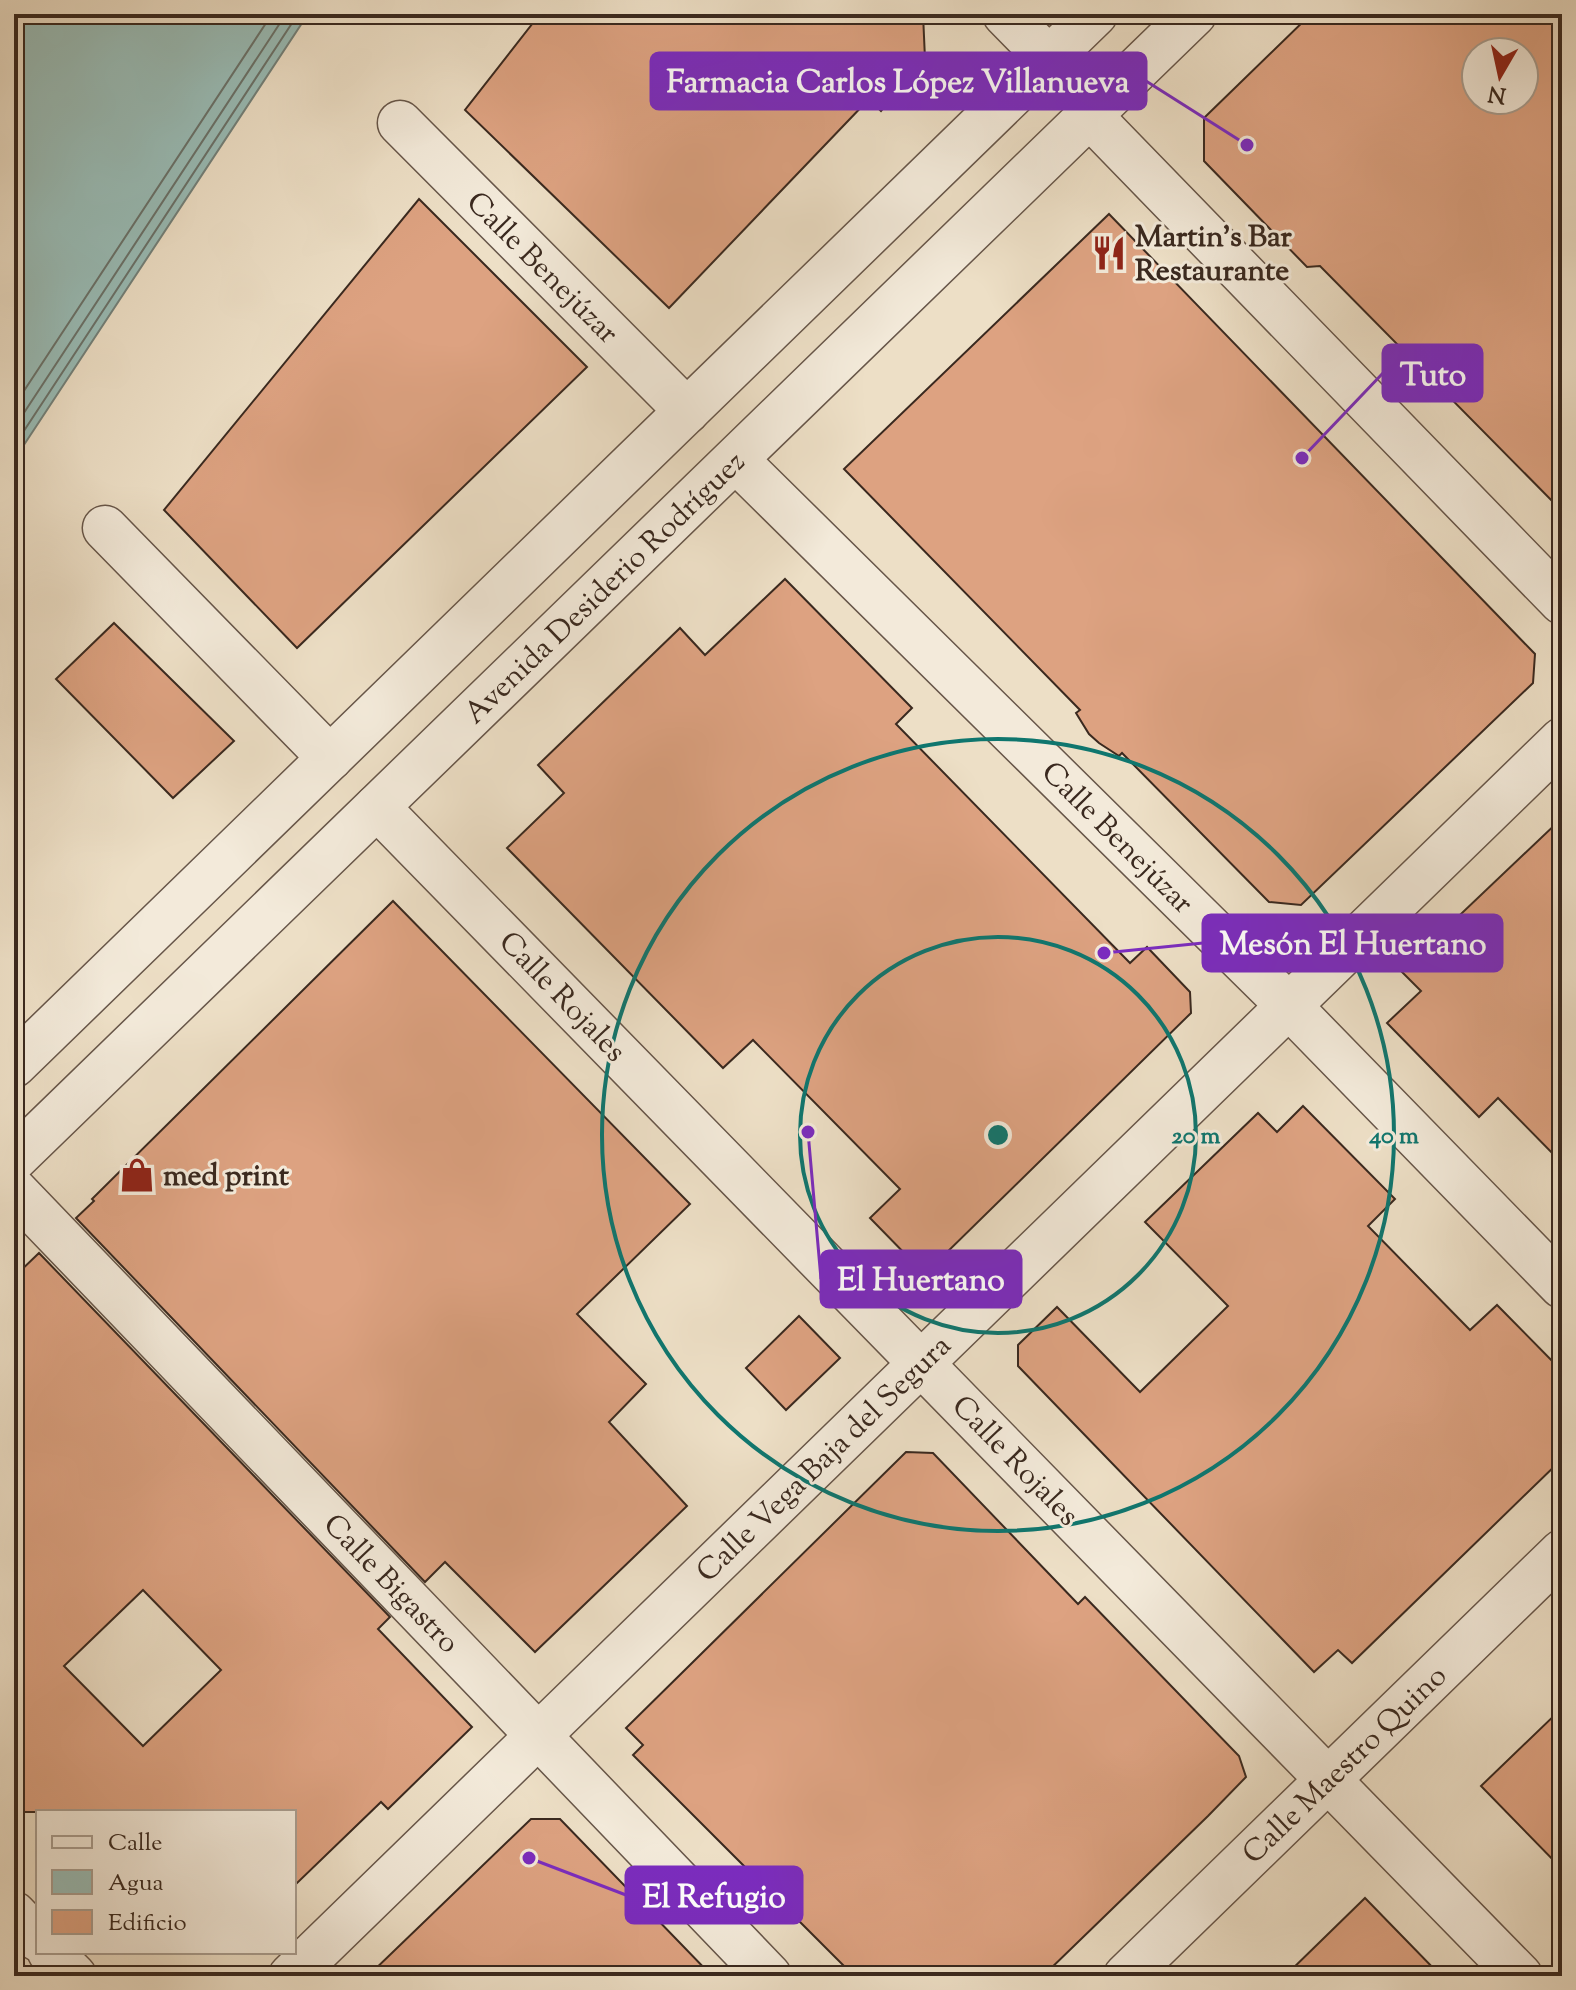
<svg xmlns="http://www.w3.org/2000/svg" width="1576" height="1990" font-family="'Sorts Mill Goudy',serif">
<rect width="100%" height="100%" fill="#eddfc6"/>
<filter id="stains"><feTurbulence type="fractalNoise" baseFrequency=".0025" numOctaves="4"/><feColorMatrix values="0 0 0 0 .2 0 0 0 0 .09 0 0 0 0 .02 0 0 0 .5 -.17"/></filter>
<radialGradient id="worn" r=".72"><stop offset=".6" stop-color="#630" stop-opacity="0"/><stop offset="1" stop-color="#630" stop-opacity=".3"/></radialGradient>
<polygon fill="#99bcb6" stroke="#73817a" stroke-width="2" points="14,14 308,14 14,460"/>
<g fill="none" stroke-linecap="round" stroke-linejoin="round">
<g stroke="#6a726a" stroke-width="2">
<polyline points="14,406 272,14"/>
<polyline points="14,428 286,14"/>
<polyline points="14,446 298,14"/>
</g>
</g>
<g fill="#dda281" stroke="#3a291f" stroke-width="2" fill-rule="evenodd">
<polygon points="540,14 923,14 925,59 881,111 869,99 669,308 465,110"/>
<path d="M1311 14H1562V511L1320 266 1307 267 1204 161V118ZM1476 52H1524V100H1476Z"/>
<polygon points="419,199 587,367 297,648 164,510"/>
<polygon points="1109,214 1535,654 1533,683 1301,905 1269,902 1122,753 1119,756 1099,743 1089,734 1076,713 1080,710 844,469"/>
<polygon points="785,579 912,708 896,724 1130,963 1147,947 1190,992 1191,1013 935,1264 914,1263 870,1218 900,1189 753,1040 723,1068 507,848 564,793 538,765 680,628 705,655"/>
<polygon points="114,623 234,741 173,798 56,679"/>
<polygon points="1562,818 1562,1163 1498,1098 1479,1117 1387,1023 1421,991 1401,971"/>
<polygon points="393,901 690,1204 577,1314 646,1384 609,1422 687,1506 535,1652 445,1562 425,1582 76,1218 94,1201 92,1199"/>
<polygon points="1303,1106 1395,1199 1368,1226 1470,1330 1497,1305 1562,1371 1562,1459 1352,1663 1338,1650 1314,1672 1018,1366 1018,1345 1057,1307 1140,1392 1228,1306 1145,1222 1258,1113 1277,1132"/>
<path d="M39 1253 390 1617 378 1629 472 1727 388 1809 381 1802 294 1886V1812H14V1277ZM143 1590 221 1670 143 1746 64 1666Z"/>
<polygon points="799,1316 840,1358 786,1410 746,1368"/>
<polygon points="906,1452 933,1453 1078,1604 1085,1597 1239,1756 1246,1777 1208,1816 1043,1976 854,1976 633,1755 643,1745 626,1728"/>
<polygon points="1562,1708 1562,1869 1481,1786"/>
<polygon points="531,1819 560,1819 712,1976 368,1976"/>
<polygon points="1365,1898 1441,1976 1285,1976"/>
</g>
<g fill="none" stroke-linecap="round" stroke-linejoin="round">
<g stroke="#675649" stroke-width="47">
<g id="minor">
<polyline points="1005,14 1049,59"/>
<polyline points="1089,115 1562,602"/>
<polyline points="400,123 687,411"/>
<polyline points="736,460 1289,1006 1562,1286"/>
<polyline points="105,528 330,758"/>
<polyline points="377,807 1520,1976"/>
<polyline points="14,1190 769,1976"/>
<polyline points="14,1914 38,1939"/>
<polyline points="50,1952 74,1976"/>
<polyline points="291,1976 1562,740"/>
<polyline points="1126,1976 1562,1552"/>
</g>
</g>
<g stroke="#675649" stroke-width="47">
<g id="tertiary">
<polyline points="14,1065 1095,14"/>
<polyline points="14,1159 1194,14"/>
</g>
</g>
<use href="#minor" stroke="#f3eada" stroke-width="44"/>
<use href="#tertiary" stroke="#f3eada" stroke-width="44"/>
</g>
<g fill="none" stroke="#0f766e" stroke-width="4">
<circle cx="998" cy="1135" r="198"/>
<circle cx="998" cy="1135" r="396"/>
</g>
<defs>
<g id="restaurant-bare" transform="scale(2.76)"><path d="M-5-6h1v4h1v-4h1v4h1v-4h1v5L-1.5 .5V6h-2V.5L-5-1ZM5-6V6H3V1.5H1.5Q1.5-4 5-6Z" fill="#8f2418" stroke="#f3eada" stroke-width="2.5" paint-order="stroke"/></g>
<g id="shop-bare" transform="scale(2.76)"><path d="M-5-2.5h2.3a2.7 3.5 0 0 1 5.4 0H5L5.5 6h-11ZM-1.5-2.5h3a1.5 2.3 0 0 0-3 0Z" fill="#8f2418" stroke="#f3eada" stroke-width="2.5" paint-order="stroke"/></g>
</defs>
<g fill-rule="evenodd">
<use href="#restaurant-bare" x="1109" y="253"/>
<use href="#shop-bare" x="137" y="1175"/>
</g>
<g text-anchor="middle" stroke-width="6" stroke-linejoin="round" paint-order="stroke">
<g font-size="30" font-weight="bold" fill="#3a291f" stroke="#f3eada" text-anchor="start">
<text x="1135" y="246">Martin's Bar<tspan x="1135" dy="34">Restaurante</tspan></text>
<text x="163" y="1185">med print</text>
</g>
<g font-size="30" fill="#3a291f" stroke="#f3eada">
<text transform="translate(543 267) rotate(45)" y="10">Calle Benejúzar</text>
<text transform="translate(604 587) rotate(-44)" y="10">Avenida Desiderio Rodríguez</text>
<text transform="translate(1118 837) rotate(45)" y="10">Calle Benejúzar</text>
<text transform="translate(563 996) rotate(46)" y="10">Calle Rojales</text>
<text transform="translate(823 1458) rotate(-44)" y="10">Calle Vega Baja del Segura</text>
<text transform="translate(1016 1460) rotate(46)" y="10">Calle Rojales</text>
<text transform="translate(392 1583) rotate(46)" y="10">Calle Bigastro</text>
<text transform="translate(1344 1764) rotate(-44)" y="10">Calle Maestro Quino</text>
</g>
</g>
<circle cx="998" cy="1135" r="12" fill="#0f766e" stroke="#f3eada" stroke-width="4"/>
<g font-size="24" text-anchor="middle" font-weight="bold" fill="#0f766e" stroke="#f3eada" stroke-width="6" stroke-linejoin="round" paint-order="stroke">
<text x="1196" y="1143">20 m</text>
<text x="1394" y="1143">40 m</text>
</g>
<path fill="none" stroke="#7b2cbf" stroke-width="3" d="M1247 145L1146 81M1302 458L1383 373M1104 953L1203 943M808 1132L821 1279M529 1858L626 1895"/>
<g fill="#7b2cbf" stroke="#f3eada" stroke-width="3">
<circle cx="1247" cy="145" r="8"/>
<circle cx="1302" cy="458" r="8"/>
<circle cx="1104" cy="953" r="8"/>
<circle cx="808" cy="1132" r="8"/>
<circle cx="529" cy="1858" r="8"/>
</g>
<g fill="#7b2cbf" stroke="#7b2cbf" stroke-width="3">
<rect x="651" y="53" width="495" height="56" rx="8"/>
<rect x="1383" y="345" width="99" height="56" rx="8"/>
<rect x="1203" y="915" width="299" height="56" rx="8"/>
<rect x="821" y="1251" width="200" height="56" rx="8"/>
<rect x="626" y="1867" width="176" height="56" rx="8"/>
</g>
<g font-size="32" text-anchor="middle" font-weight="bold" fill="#fff">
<text x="898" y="92">Farmacia Carlos López Villanueva</text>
<text x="1433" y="385">Tuto</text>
<text x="1353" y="954">Mesón El Huertano</text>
<text x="921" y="1290">El Huertano</text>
<text x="714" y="1907">El Refugio</text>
</g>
<rect width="1576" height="1990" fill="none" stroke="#eddfc6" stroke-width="48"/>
<rect x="16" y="16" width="1544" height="1958" fill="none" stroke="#3a291f" stroke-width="4"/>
<rect x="24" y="24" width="1528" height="1942" fill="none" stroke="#3a291f" stroke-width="2"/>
<rect x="36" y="1810" width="260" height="144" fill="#f3eada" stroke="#a99d8f" stroke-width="2"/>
<rect x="52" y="1836" width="40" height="12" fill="#f3eada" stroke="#a99d8f" stroke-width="2"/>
<text x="108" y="1850" font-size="24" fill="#3a291f">Calle</text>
<rect x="52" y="1870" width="40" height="24" fill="#99bcb6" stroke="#a99d8f" stroke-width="2"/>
<text x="108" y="1890" font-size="24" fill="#3a291f">Agua</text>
<rect x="52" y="1910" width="40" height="24" fill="#dda281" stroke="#a99d8f" stroke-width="2"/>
<text x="108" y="1930" font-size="24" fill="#3a291f">Edificio</text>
<g transform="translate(1500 76) rotate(189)"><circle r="38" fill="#f3eada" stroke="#a99d8f" stroke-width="2"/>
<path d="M0-6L14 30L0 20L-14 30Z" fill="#8f2418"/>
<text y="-12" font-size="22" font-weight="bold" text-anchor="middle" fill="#3a291f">N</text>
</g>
<rect width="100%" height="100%" filter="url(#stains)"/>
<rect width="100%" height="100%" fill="url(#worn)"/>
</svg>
